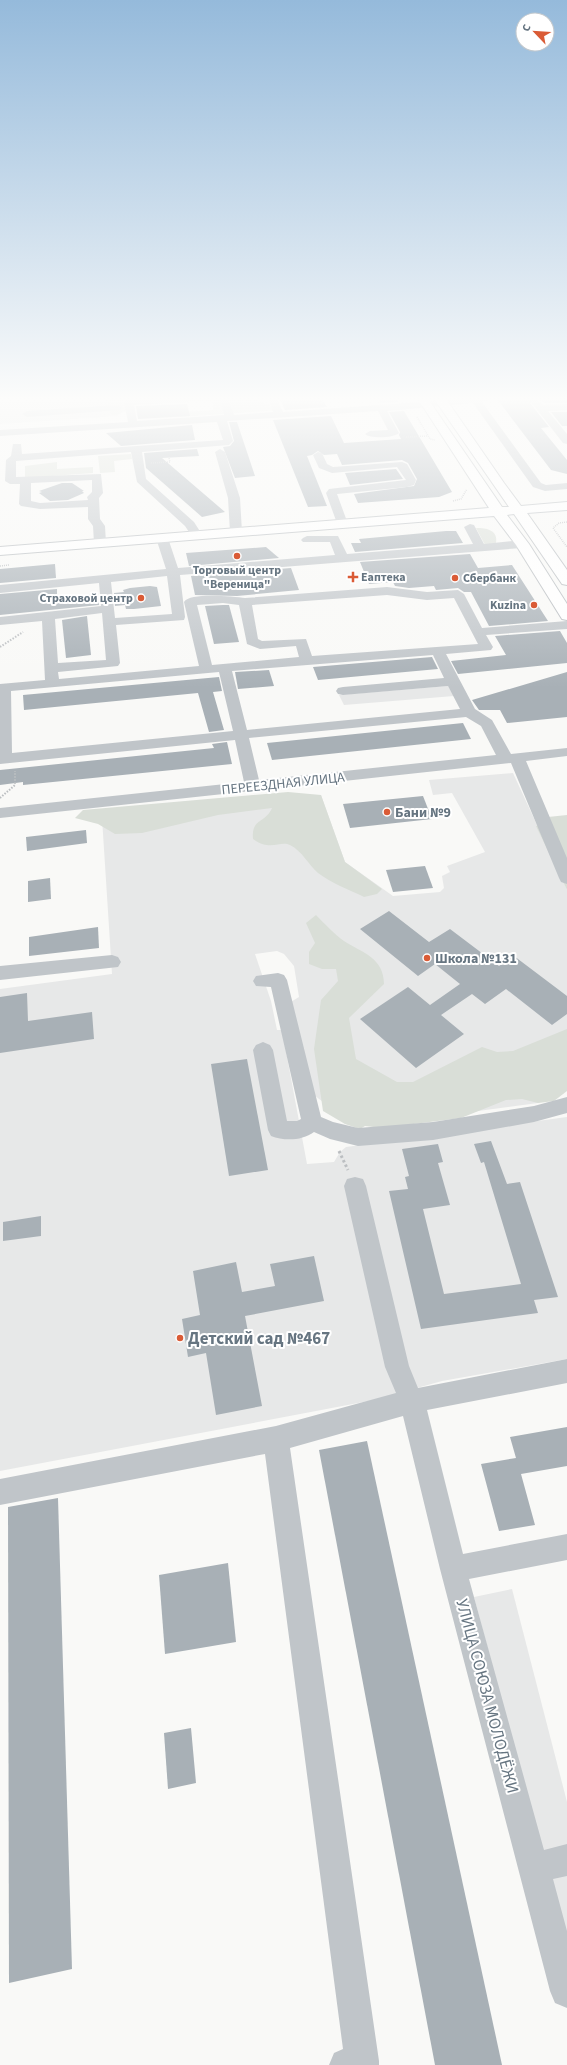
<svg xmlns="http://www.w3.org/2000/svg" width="567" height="2065" font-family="'Source Sans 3',sans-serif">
<rect width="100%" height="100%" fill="#f9f9f7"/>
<g fill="#e7e8e8">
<polygon points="0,399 115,399 118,416 0,424"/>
<polygon points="448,686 454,696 344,705 339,695"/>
<polygon points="513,773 567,890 567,1086 559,1094 538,1103 365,1126 328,1106 314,1095 289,1003 299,997 294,966 284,954 277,951 255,954 271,1001 277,1030 282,1030 307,1164 334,1162 340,1152 346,1147 567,1117 567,1359 442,1381 374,1400 0,1471 0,989 112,974 102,818 321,795 345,862 393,896 440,892 444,888 442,876 450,872 447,866 485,852 452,793 433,795 429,780"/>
<polygon points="512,1589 567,1802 567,1943 474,1597"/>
</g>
<g fill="#d9ded7">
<path d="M108 399H154C147 404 140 402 133 406 124 411 124 414 112 415L109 412 113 409 107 403Z"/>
<path d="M172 399H262L260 401 281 410 180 417 176 414 183 412 213 410V403C200 398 184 406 172 399Z"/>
<polygon points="131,454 132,459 114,461 115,472 100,473 98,456"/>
<polygon points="57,462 57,469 93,467 93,473 25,478 25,466"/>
<path d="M476 528C487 528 498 530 496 543L485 545Z"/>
<path d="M288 792 321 795 345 862 382 889 377 894 364 897C350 890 331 883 318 873 308 864 302 851 290 845 280 840 271 852 253 839 251 818 265 824 272 808L218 815 142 833 115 834 98 824 75 818 83 810Z"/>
<polygon points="567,815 567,890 536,826 550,824 548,817"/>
<path d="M316 915C325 924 334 934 344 941 363 953 384 958 384 984L349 1018 356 1059 397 1082H413L482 1047 497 1052 513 1051 567 1029V1091L554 1101 538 1103 522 1099 506 1100 461 1118 382 1128 365 1126 360 1129 345 1124 323 1111 314 1049 321 1000 338 981 336 969H322L309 964V952L315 943 306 923Z"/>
</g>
<g fill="#a8b0b6">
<polygon points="280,399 322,399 327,407 285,410"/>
<polygon points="378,399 396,399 398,402 381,403"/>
<polygon points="497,399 534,399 530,403 549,427 541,428 567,460 567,474 551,470"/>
<polygon points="538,399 567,399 567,403 544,403"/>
<polygon points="187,404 190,416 138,419 136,406"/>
<polygon points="404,411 452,492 439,497 358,503 354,494 414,486 417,479 408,463 402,460 342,465 337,454 324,455 318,451 312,455 307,456 327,506 308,507 273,420 331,416 344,443 401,439 399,435 400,432 389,412"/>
<polygon points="551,412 567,412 567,426 562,426"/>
<polygon points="229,422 237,422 255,476 235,478 223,447 230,446 234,441"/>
<polygon points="192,425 195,440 121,446 106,433"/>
<polygon points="197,449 199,456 162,458 225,512 202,517 146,468 144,453"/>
<polygon points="396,469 403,479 350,485 345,473"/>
<polygon points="62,483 72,483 84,491 82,491 84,493 68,500 50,501 39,493 42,492 39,491"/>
<polygon points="446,531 456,531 463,543 355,552 351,543 361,543 359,539"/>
<polygon points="266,547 279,558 189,566 186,553"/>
<polygon points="470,554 478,568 512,565 548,621 489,626 471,592 464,592 458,588 436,590 434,586 409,588 395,586 393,582 369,584 360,562"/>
<polygon points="55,564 56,578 0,583 0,569"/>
<polygon points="291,568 299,590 237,596 195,595 191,576"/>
<polygon points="150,586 157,587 161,606 134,609 126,609 125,605 115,606 114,593 124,592 123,590 130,588"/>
<polygon points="57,589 57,598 98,594 99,605 0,615 0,594"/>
<polygon points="223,605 229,605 239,642 214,644 205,606"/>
<polygon points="87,616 91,655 66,658 62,620"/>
<polygon points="560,631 567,643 567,663 458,674 451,661 506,655 495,636"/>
<polygon points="432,657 438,669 318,680 313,667"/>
<polygon points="269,670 274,686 238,689 235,672"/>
<polygon points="567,672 567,717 507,723 500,710 479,710 472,700"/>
<polygon points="219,677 222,691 213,692 224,730 209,732 198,693 24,710 23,695"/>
<polygon points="463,723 471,739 272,760 267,743"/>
<polygon points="227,742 232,764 23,785 23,782 0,785 0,770 214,748 212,744"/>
<polygon points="423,796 432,819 350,828 343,804"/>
<polygon points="86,830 87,843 27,851 26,837"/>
<polygon points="425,866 433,888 393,892 386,870"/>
<polygon points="50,878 51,899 28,902 28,881"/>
<polygon points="389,911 429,942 450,929 499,966 514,956 567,996 567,1014 552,1025 506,989 485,1004 472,994 441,1015 464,1034 416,1068 360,1019 408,987 430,1005 460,984 435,964 418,976 360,929"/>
<polygon points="98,927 99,948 29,956 29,937"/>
<polygon points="27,993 28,1021 92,1012 94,1039 0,1053 0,997"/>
<polygon points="247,1059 268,1170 229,1176 211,1064"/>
<polygon points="491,1141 507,1184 520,1182 558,1297 534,1300 538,1313 421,1329 389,1191 408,1189 405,1177 409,1176 402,1149 438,1144 443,1162 438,1163 450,1205 423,1209 444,1294 521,1284 484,1162 481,1163 474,1144"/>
<polygon points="41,1216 41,1236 3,1241 3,1222"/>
<polygon points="314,1256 324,1301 245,1316 262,1406 216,1415 206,1353 188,1357 182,1319 200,1315 193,1271 236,1262 242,1292 275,1286 270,1264"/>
<polygon points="567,1427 567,1466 521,1474 535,1525 499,1531 481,1464 516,1458 510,1437"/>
<polygon points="367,1441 502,2065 435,2065 319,1450"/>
<polygon points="58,1498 72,1969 9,1983 8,1507"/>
<polygon points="228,1563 236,1642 165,1654 159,1575"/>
<polygon points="191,1728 196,1783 168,1789 164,1733"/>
</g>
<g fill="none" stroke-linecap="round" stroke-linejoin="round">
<g stroke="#b4b9bd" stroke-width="2">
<polygon id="major" points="418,399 428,399 502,507 509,507 435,400 436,399 446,399 504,483 521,506 567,502 567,510 527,513 567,570 567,585 562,584 514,514 507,515 529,544 567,604 567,620 562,619 516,545 494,516 0,555 0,547 489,508"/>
</g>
<g stroke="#bbbec1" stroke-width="1.5" stroke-dasharray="1 1" stroke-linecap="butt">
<polyline points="417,417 430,439 435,440"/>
<polyline points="406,437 428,436"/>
<polyline points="151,463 170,462 169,458"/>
<polyline points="453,501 461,499 467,489"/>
<polyline points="567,522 559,523 553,528 567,547"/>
<polyline points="0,566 9,565"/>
</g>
<g stroke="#bbbec1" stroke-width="2" stroke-dasharray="1.5 1.5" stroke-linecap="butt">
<polyline points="0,647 23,632"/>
<polyline points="0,798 15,785 15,771"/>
</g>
<polyline stroke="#bbbec1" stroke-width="3" stroke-dasharray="2.5 2.5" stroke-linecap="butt" points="339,1151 348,1170"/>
<g fill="#c0c5c9" fill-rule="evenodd">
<path d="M129 399H193L188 402 134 405 137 421 224 415 220 399H228L234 415 273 412 269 399H277L283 412 461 399H488L487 401 482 402 541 483 546 485 567 483V489L545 491 533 487 473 403 387 411 399 433C394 438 370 439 365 434L370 431 388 430 378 411 227 421 233 441 229 445 142 452 146 479 194 522 203 536 197 539 193 538 185 526 137 482 131 452 16 461V477L101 474 103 493 99 498 100 519 105 526 106 543 104 545 100 547 94 543 93 526 88 519V507L40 509 21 506 19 504 20 484H10L5 481 6 460 11 456 13 444H21L22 454 223 440 217 422 0 436V430L128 422 124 402ZM92 480V492L87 497 88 500 40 503 31 501V483Z"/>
<polygon points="536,399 543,405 567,404 567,410 548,411 567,434 567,444 563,443 531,402"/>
<polygon points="117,405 122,408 120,410 27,417 22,414 27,411"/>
<polygon points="220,449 225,452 240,498 242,532 236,535 230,532 228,498 215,452"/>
<polygon points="318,452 322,453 327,464 333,467 402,462 407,464 416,480 414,485 407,487 337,494 348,524 342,527 338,526 326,493 329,489 406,480 397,467 332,473 319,468 313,455"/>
<path d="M470 524 474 525 484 544 522 540 528 544 522 548 180 575 185 617 184 620 116 625 120 663 118 666 58 672 59 679 199 666 184 602C190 592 234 597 245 598L387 587 427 592 458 590 464 594 482 628 567 621V629L486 635 493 647 491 650 446 654 475 709 492 720 511 754 567 748V756L526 761 567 858V884L561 882 559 878 511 763 0 818V808L244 782 235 740 0 764V684L45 680 42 621 0 625V617L101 606 99 583 0 593V585L166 569 156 538 162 535 168 538 178 568 335 555 330 542H303L301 540 303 538 307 536H338L347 554 473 544 464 527ZM167 576 172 614 115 618 111 582ZM387 595 427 600 454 598 478 644 312 656 306 639 262 641 258 639 252 605ZM223 603 239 605 247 644 260 649 296 646 299 657 212 665 197 605ZM102 613 106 660 58 663 55 619ZM433 655 444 678 343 687 338 688 336 691 338 694 343 695 448 686 460 709 247 730 232 671ZM219 672 233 731 12 753 11 691ZM466 717 481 726 496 755 259 780 249 738Z"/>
<polygon points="112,955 118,957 121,962 118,967 0,980 0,966"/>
<path d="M278 973 284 975 287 980 321 1117 333 1122 358 1128 433 1122 534 1106 567 1097V1113L534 1122 433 1140 358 1146 330 1139 314 1132C302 1141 284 1141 271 1136L268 1130 253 1050 256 1045 263 1042 270 1045 273 1050 287 1121H297L301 1119 271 987 256 986 253 981 256 976Z"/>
<polygon points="355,1177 363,1179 366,1186 409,1366 418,1388 567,1359 567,1383 427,1410 463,1554 567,1534 567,1560 469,1579 544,1850 567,1844 567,1876 553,1879 567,1931 567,2008 555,2003 550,1991 440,1569 403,1416 290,1448 379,2061 379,2065 329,2065 334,2053 343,2049 265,1454 0,1505 0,1479 276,1426 396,1393 385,1367 344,1186 347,1179"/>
</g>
<use href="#major" fill="#fff" fill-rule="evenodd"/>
</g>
<linearGradient id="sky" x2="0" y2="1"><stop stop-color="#95badb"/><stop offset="0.58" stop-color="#fcfcfb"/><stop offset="1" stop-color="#fcfcfb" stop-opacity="0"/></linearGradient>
<rect width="567" height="688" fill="url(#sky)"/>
<g fill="#da5b36" stroke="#fff" stroke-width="1.5">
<circle cx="237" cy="556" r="4"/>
<path d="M351 571h4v4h4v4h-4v4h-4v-4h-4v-4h4z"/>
<circle cx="455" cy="578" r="4"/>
<circle cx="141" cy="598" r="4"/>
<circle cx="534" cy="605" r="4"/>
<circle cx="387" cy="812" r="4"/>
<circle cx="427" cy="958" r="4"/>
<circle cx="180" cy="1338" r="4"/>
</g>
<g text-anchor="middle" stroke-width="4" stroke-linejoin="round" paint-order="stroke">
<g font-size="12" font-weight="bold" fill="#667581" stroke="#fff" text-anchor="start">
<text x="237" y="574" text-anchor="middle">Торговый центр<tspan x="237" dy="14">"Вереница"</tspan></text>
<text x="361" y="581">Еаптека</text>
<text x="463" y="582">Сбербанк</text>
<text x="133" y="602" text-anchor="end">Страховой центр</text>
<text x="526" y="609" text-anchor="end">Kuzina</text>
</g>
<g font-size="14" fill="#667581" stroke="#fff">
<text transform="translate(283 783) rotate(-6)" y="5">ПЕРЕЕЗДНАЯ УЛИЦА</text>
</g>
<g font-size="14" font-weight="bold" fill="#667581" stroke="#fff" text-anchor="start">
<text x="395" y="817">Бани №9</text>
<text x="435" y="963">Школа №131</text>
</g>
<g font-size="17" font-weight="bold" fill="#667581" stroke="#fff" text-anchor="start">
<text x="188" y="1344">Детский сад №467</text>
</g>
<g font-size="17" fill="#667581" stroke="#fff">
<text transform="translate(488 1696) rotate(75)" y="6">УЛИЦА СОЮЗА МОЛОДЁЖИ</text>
</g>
</g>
<g transform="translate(535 32) rotate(295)"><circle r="19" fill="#ffffff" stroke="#c2c8cd"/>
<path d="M0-3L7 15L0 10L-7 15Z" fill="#da5b36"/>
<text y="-6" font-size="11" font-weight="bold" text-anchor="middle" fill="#667581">С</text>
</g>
</svg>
